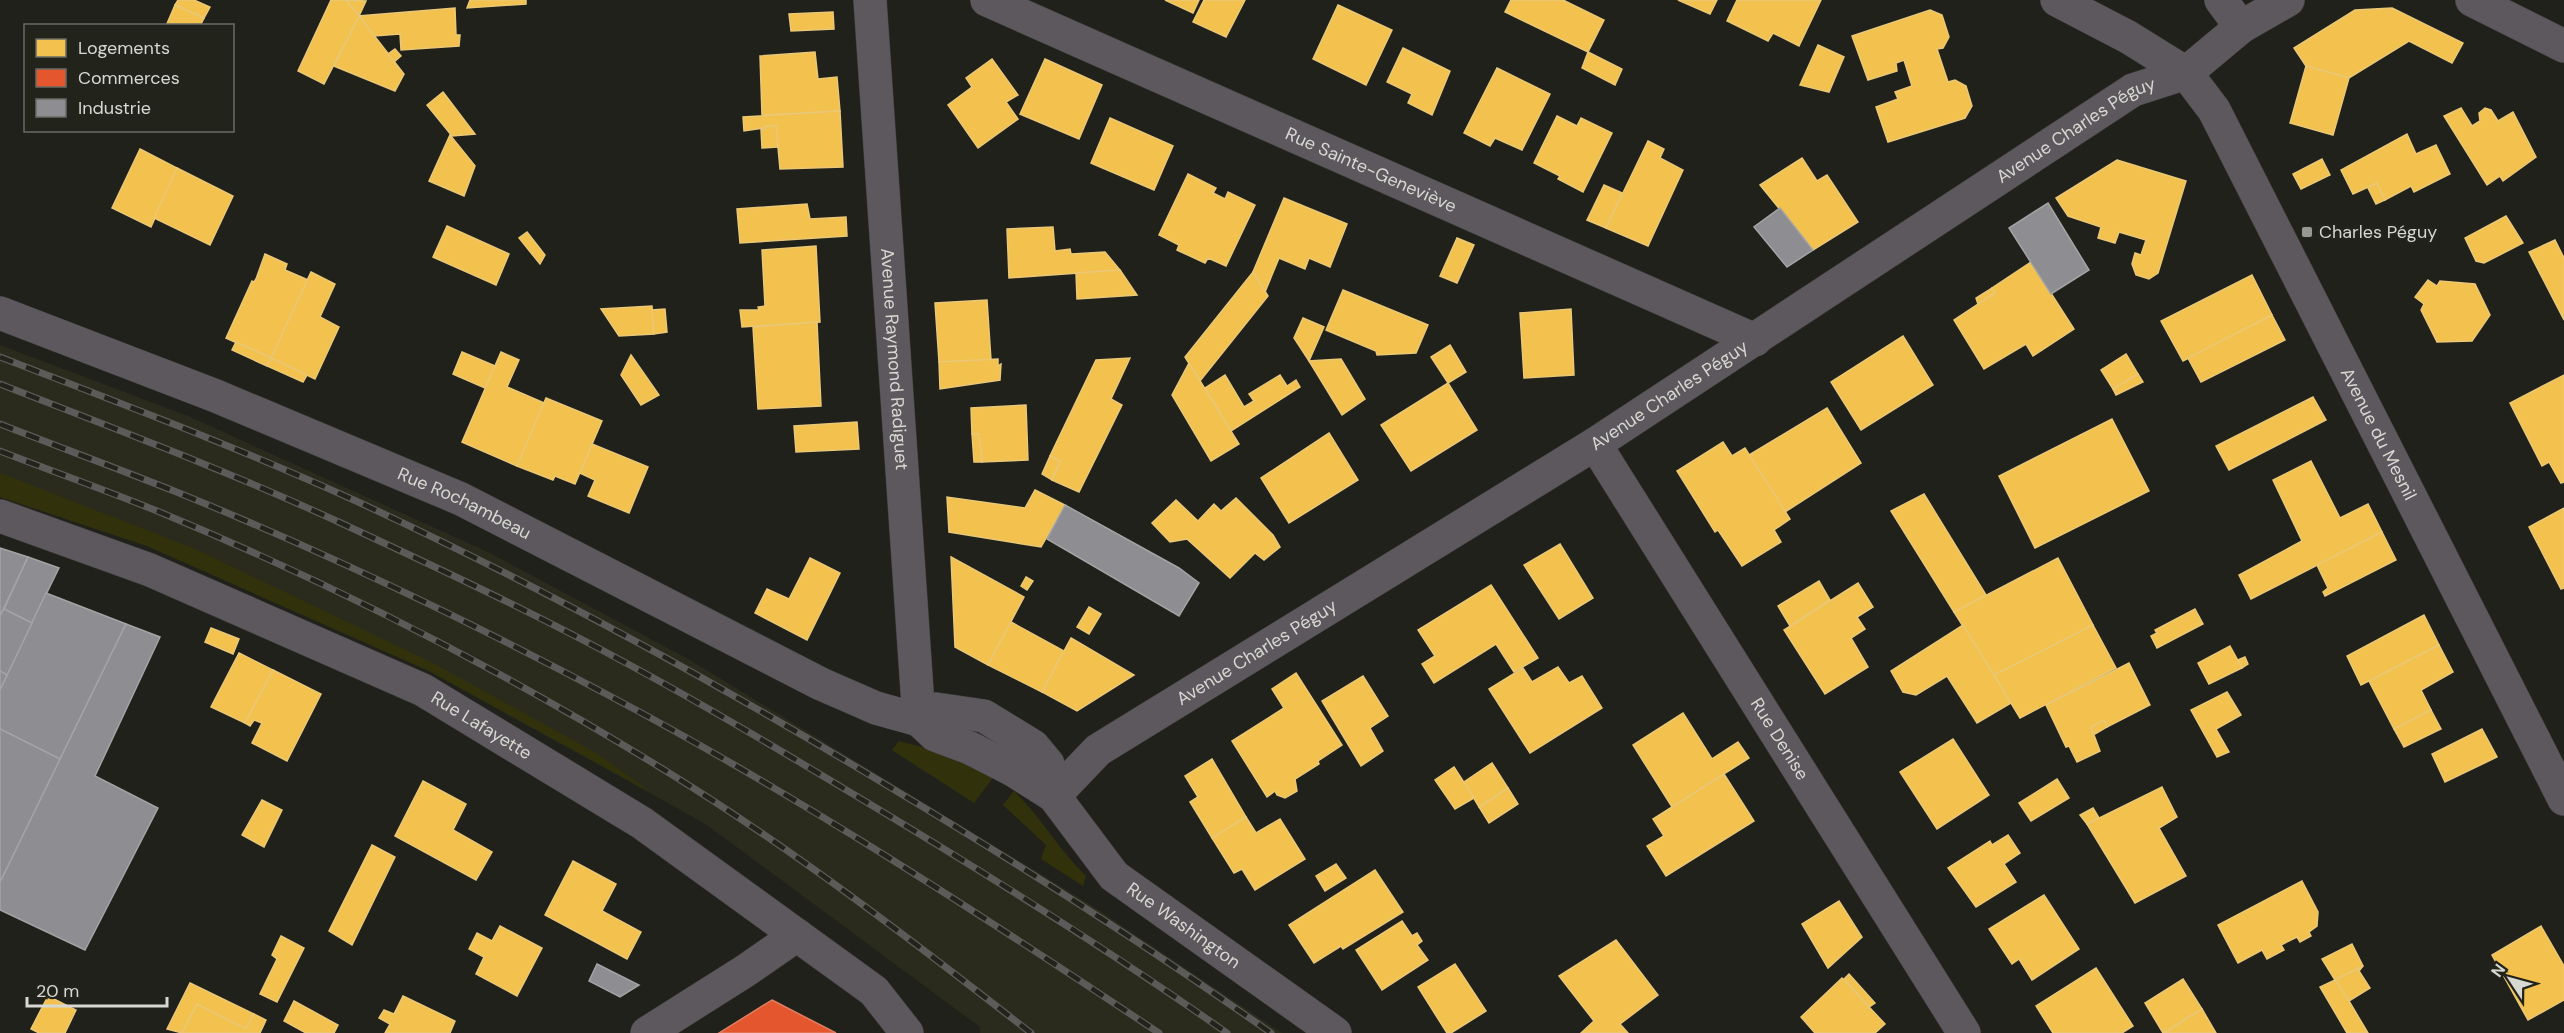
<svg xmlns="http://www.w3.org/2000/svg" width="2564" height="1033" font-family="'DM Sans',sans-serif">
<rect width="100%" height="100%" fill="#21211c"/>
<polygon fill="#2a2b1c" points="0,345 188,416 490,553 690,660 1088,903 1282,1033 980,1033 980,1027 704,823 429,671 147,546 0,497"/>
<g fill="#31320b">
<polygon points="0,473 195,549 433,663 598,754 655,795 429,671 147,546 0,497"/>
<polygon points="899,741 948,754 995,775 974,803 892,750"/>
<path d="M1014 791C1041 817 1059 850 1086 876L1083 886 1041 859 1046 845 1003 805Z"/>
</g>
<g fill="#f2c14e" stroke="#eac876" stroke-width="1.5">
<polygon points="178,0 194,0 210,7 204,18 175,5"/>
<polygon points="331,0 346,0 359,16 324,84 298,71"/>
<polygon points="346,0 366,1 359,16"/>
<polygon points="470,0 526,0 526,4 467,8"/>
<polygon points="1165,0 1199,0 1193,13"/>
<polygon points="1204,0 1245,0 1226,37 1193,22"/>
<polygon points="1511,0 1563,0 1604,20 1588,52 1505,12"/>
<polygon points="1678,0 1717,0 1710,14"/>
<polygon points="1737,0 1821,0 1799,46 1773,33 1768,41 1727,21"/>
<polygon points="175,5 204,18 200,26 166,26"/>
<polygon points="1338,5 1392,30 1366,85 1313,59"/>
<polygon points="455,8 456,35 460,35 459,46 401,50 400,34 374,36 359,16"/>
<polygon points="2392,8 2463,43 2452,63 2409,41 2349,78 2306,66 2294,48 2355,10"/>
<polygon points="1930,10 1942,15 1949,37 1943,48 1937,49 1948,82 1955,80 1966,86 1972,106 1965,118 1888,142 1876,107 1898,99 1895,92 1912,86 1904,60 1896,63 1897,71 1868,80 1852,36"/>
<polygon points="833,12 834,29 791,31 789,14"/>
<polygon points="359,16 404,74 395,91 334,66"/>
<polygon points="1818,45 1844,57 1829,92 1800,85"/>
<polygon points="1403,48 1450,71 1432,115 1408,103 1412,94 1387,82"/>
<polygon points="395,49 401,56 394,62 388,54"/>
<polygon points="815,52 818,79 837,77 840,111 762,115 760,56"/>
<polygon points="1588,52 1622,69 1615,85 1582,68"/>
<polygon points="992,59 1018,95 1006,102 1018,119 978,148 948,105 972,87 966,78"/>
<polygon points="1045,59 1102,85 1079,139 1020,114"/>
<polygon points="2306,66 2349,78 2333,135 2290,123"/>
<polygon points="1497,68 1550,94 1522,150 1495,138 1490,146 1464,133"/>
<polygon points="443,92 475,134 452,136 427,105"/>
<polygon points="2461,108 2472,126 2480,121 2479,113 2485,108 2491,110 2498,121 2513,112 2536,157 2503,181 2500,176 2487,185 2444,116"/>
<polygon points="840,111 843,167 780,169 776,126 744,131 743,117"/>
<polygon points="1557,116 1577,126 1581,118 1612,133 1583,192 1558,179 1560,176 1534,163"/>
<polygon points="1110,118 1173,146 1154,190 1091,163"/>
<polygon points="765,126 776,126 778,147 762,148 761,129 765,129"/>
<polygon points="2407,134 2416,154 2436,145 2450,174 2414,192 2411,186 2385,200 2377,183 2353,194 2341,170"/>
<polygon points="450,135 475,166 464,196 429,181"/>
<polygon points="1648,141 1664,149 1660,158 1683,170 1648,246 1606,228"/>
<polygon points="140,149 177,168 151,227 112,208"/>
<polygon points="1802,158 1817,181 1827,175 1858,222 1813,250 1760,185"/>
<polygon points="2322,159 2330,175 2301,189 2293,174"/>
<polygon points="2117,160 2186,181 2158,273 2149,279 2136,275 2132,264 2135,253 2141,255 2146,240 2119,232 2115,243 2098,238 2101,227 2068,216 2056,198"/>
<polygon points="177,168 233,196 210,245 154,218"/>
<polygon points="1188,174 1216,188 1213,193 1225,199 1228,192 1255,205 1226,266 1208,258 1205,263 1177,250 1179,245 1159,235"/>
<polygon points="2377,183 2385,200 2376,204 2368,188"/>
<polygon points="1604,185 1622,193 1606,228 1587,220"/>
<polygon points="1284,198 1347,224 1330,267 1309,258 1305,269 1279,258 1265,292 1253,272"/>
<polygon points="807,204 810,219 846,217 847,236 740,243 737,209"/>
<polygon points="2506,216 2523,243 2484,263 2476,261 2465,238"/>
<polygon points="447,226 509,254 496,285 433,257"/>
<polygon points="1053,227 1055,251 1070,249 1071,254 1105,252 1120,270 1009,278 1007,229"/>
<polygon points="527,232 545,255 540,264 519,238"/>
<polygon points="1457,238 1474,245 1457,283 1440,276"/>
<polygon points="2555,240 2564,258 2564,320 2529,252"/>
<polygon points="816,246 820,322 742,327 740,310 759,310 758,307 765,306 762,250"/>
<polygon points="265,254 287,264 285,270 308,280 271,358 226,338 252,281 254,282 256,279"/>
<polygon points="2031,262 2074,329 2033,356 2026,344 1984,369 1954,320 1995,293 1992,288"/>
<polygon points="1120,270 1137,295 1077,299 1076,273"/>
<polygon points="311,272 335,284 320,317 339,327 315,379 271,358"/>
<polygon points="1253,272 1268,296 1200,381 1185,357"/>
<polygon points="2252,275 2272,315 2183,361 2161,321"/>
<polygon points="2428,280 2437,286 2440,281 2475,284 2490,315 2472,341 2437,342 2421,310 2424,304 2415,297"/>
<polygon points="1992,288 1995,293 1978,304 1976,298"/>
<polygon points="1343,290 1428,325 1416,353 1377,355 1376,351 1326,330"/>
<polygon points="987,300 991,360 939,362 935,303"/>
<polygon points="652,306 654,334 619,336 601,309"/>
<polygon points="665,309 667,332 654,334 652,310"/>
<polygon points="1571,309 1574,375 1524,378 1520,313"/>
<polygon points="2272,315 2285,340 2201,382 2188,358"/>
<polygon points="1303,318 1324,327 1309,361 1294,338"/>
<polygon points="817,322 821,406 758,409 753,327"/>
<polygon points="1903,336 1933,385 1861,430 1831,382"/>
<polygon points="236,342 271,358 267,366 232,350"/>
<polygon points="1450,345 1466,372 1448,383 1431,357"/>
<polygon points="462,352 495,366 485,388 453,374"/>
<polygon points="501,352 519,360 507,387 544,403 517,466 462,442"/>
<polygon points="2126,354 2138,374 2113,389 2101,370"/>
<polygon points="631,355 659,395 641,405 621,375"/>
<polygon points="271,358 307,375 303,382 267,366"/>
<polygon points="1130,358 1111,399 1122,405 1079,492 1052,480 1060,461 1050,456 1096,360"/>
<polygon points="998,359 998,366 1001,364 1000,380 940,389 939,362"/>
<polygon points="1341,359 1365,399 1342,415 1309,361"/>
<polygon points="1189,363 1239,444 1211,461 1172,395"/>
<polygon points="2138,374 2143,382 2116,395 2113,389"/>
<polygon points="1225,375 1244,407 1254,401 1249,394 1280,375 1287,386 1296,380 1300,387 1231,431 1205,388"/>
<polygon points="2564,375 2564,482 2561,483 2549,462 2542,466 2510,403"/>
<polygon points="1448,383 1477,430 1411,471 1381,425"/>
<polygon points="2313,397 2326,420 2229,470 2216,446"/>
<polygon points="546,398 602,421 575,484 555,476 553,480 517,466"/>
<polygon points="1026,405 1028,460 982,462 979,434 972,434 971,408"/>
<polygon points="1827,408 1861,463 1785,512 1749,455"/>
<polygon points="2112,419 2149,491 2035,548 1999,476"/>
<polygon points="857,422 859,449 796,452 794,426"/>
<polygon points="1329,433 1358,480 1289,523 1261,478"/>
<polygon points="972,434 979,434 982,462 974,462"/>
<polygon points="1723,442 1732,456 1745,448 1790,519 1774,530 1781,542 1742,566 1718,530 1715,532 1677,471"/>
<polygon points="592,444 648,467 629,513 588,496 595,480 580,473"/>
<polygon points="1050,456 1060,461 1052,480 1042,474"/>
<polygon points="2311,461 2340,518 2368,504 2382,532 2251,599 2239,575 2302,541 2273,480"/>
<polygon points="1035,490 1065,505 1041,547 949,532 947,497 1025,508"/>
<polygon points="1924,494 1986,595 1954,612 1891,511"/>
<polygon points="1236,498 1273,535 1280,547 1264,560 1255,553 1230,578 1187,539 1170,542 1152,523 1176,500 1198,521 1214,504 1221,511"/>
<polygon points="2564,508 2564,588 2561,589 2529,527"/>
<polygon points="2382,532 2396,560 2325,596 2323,592 2328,588 2317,565"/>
<polygon points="1560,544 1593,598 1559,619 1524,565"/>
<polygon points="951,557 1024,597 988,665 955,647"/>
<polygon points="810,558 840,573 807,640 755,613 767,589 789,599"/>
<polygon points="2058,558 2093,625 1994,675 1954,612"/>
<polygon points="1026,577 1033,581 1027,590 1021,586"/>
<polygon points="1819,581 1830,600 1790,626 1778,606"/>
<polygon points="1858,583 1873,607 1857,617 1865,629 1851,638 1868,667 1825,694 1784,630"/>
<polygon points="1491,585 1538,658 1514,672 1496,644 1434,683 1422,664 1435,656 1418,630"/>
<polygon points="1089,607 1101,614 1089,634 1077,627"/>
<polygon points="2195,609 2203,624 2157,648 2151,636 2157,633 2155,630"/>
<polygon points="2424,615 2439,645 2361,685 2347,656"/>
<polygon points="1011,622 1064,651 1042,692 988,665"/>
<polygon points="1963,625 2011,703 1977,723 1947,676 1916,695 1903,692 1891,671"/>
<polygon points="2093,625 2116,668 2020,718 1994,675"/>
<polygon points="211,628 239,639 233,654 205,642"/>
<polygon points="1071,638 1134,675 1077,711 1042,692"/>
<polygon points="2439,645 2453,672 2421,690 2431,710 2394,729 2369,681"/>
<polygon points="2230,646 2242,668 2209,684 2198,663"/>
<polygon points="239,653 273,670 245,723 211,707"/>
<polygon points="2245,657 2248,664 2242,668 2238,660"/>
<polygon points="2129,663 2150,705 2107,727 2104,720 2091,727 2100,751 2077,762 2069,746 2066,747 2046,705"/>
<polygon points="1558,667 1569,683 1582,676 1602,708 1530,753 1489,689 1523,668 1532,682"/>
<polygon points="273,670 321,694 287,761 252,743 262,723 254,720 250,726 245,723"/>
<polygon points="1296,673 1342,745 1318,761 1319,764 1295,779 1297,791 1285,798 1277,795 1275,791 1267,797 1232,741 1284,708 1272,689"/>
<polygon points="1363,676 1388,716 1370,728 1383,751 1361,766 1322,701"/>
<polygon points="2227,692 2241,715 2216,729 2229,752 2217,757 2191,710"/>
<polygon points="2431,710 2441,729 2404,747 2394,729"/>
<polygon points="1683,713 1712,759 1738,742 1749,758 1672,807 1633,745"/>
<polygon points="2104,720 2107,727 2095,734 2091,727"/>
<polygon points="2482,729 2497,757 2445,782 2432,754"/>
<polygon points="1953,739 1989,795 1937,829 1900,772"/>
<polygon points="1212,759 1246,817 1212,838 1190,802 1198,797 1185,776"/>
<polygon points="1492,763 1508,788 1479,807 1464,782"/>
<polygon points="1454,767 1474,798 1455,809 1435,780"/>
<polygon points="1724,774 1754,821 1666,876 1647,846 1664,836 1653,819"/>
<polygon points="2057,779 2069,798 2031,821 2019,803"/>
<polygon points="423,781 466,804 453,830 492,852 476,880 395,836"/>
<polygon points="2162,787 2177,817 2159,828 2186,876 2135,903 2087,824"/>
<polygon points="1508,788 1518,804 1489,823 1479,807"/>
<polygon points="262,800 282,810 264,847 242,835"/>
<polygon points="2093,808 2099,818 2087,824 2080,815"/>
<polygon points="1246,817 1256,833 1280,819 1305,859 1255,890 1242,869 1234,873 1212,838"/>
<polygon points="2008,835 2020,853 2004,864 2016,882 1976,907 1948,868 1990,841 1992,845"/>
<polygon points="372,845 395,857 352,945 329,931"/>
<polygon points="573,861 616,884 602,911 641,932 627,959 545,915"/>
<polygon points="1336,864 1346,878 1325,891 1316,876"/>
<polygon points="1375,870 1403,912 1343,949 1341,946 1314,963 1289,925"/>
<polygon points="2302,881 2318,912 2317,926 2309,932 2311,936 2300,942 2297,937 2281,945 2284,950 2267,959 2262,950 2238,963 2218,925"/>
<polygon points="2044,895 2079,949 2032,980 2019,959 2012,964 1989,929"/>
<polygon points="1839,901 1862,937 1828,968 1802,924"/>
<polygon points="1402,921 1412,936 1417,933 1422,941 1417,945 1428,960 1382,990 1356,950"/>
<polygon points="500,926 542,948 517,996 476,974 484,957 469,949 477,933 492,941"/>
<polygon points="2541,926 2564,966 2564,1000 2528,1020 2492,955"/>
<polygon points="281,936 304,948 277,1002 260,994 277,959 272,955"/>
<polygon points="1616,940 1658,995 1620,1024 1628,1033 1581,1033 1594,1021 1559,976"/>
<polygon points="2352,944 2363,966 2335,980 2322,959"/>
<polygon points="1455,964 1486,1011 1451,1033 1447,1033 1418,987"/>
<polygon points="2363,966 2359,971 2370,988 2349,1001 2335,980"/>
<polygon points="2096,968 2133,1026 2122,1033 2053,1033 2036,1006"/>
<polygon points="1849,974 1875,1003 1869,1007 1844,979"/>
<polygon points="1842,978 1885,1024 1875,1033 1815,1033 1801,1017"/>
<polygon points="2183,979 2202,1009 2163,1033 2145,1003"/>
<polygon points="2335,980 2349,1001 2368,1033 2347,1033 2320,987"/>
<polygon points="190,983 254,1014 246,1029 197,1004 182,1033 167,1029"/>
<polygon points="48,996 76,1010 65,1033 39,1033 31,1029"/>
<polygon points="403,996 455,1021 450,1033 385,1033 390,1024 379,1018 384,1010 394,1014"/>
<polygon points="294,1001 338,1025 334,1033 306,1033 284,1021"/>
<polygon points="197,1004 246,1029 254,1014 266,1020 260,1033 182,1033"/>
<polygon points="2202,1009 2216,1033 2164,1033"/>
</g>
<polygon fill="#e4572e" stroke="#e07e5f" stroke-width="1.5" points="772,1000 836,1033 719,1033"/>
<g fill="#8d8d92" stroke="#a3a4a5" stroke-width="1.5">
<polygon points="2048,203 2089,270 2051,294 2009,228"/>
<polygon points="1780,208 1813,250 1787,267 1754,227"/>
<polygon points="1065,505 1179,568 1199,583 1179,616 1047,539"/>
<polygon points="0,548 28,557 0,616"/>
<polygon points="28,557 59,568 32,623 4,609"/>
<polygon points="46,593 126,624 60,759 0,729 0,690"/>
<polygon points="4,609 32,623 7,675 0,671 0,616"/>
<polygon points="126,624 160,637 95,776 158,808 85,950 0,910 0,882"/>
<polygon points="0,671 7,675 0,690"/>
<polygon points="0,729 60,759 0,882"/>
<polygon points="597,964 639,985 620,997 589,981"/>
</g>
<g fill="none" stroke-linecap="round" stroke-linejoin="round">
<g stroke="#3d3d3a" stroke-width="34">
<g id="minor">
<path id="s1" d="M870 0 919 720"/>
<path id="s2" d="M987 0 1755 340"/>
<polyline points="2221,0 2241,27"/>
<polyline points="2472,0 2564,46"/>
<path id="s3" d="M0 313 216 396 461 499 821 684 876 708 919 720 935 735 970 748 1013 770 1054 796 1114 876 1335 1033"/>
<path id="s4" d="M1595 444 1964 1033"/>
<path id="s5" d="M0 516 150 570 423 690 642 823 874 991 907 1033"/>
<polyline points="919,720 936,709 984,716 1033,746 1048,764 1054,796"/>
<path id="s6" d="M1054 796 1098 750 1595 444 2133 90 2186 73 2241 27 2288 0"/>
<polyline points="647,1033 745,971 797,935"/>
</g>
</g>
<g stroke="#3d3d3a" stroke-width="34">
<g id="tertiary">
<path id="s7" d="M2057 0 2128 37 2186 73 2214 110 2564 799"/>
</g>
</g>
<use href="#minor" stroke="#5c585d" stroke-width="33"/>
<use href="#tertiary" stroke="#5c585d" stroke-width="33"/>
<g stroke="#5c5b5a" stroke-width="7">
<g id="rail">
<path d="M0 357C119 403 240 448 356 501 541 586 719 684 893 789 1022 866 1149 947 1271 1033"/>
<path d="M0 384C115 429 231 472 343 524 438 568 534 613 626 663 708 707 788 755 868 803 990 876 1111 951 1227 1033"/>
<path d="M0 424C59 447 119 469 179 493 325 552 469 621 608 695 799 796 980 914 1159 1033"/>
<path d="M0 451C54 472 108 491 162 513 352 592 539 689 712 800 823 872 927 952 1031 1033"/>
</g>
</g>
<use href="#rail" stroke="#22231a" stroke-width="4.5" stroke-dasharray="14" stroke-linecap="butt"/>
</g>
<rect fill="#979892" stroke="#22231a" stroke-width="2" x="2301" y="226" width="12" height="12" rx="3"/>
<g text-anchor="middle" stroke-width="6" stroke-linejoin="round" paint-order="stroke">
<g font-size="18" fill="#d7d8d2" stroke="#22231a">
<text dy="6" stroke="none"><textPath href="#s6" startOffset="1222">Avenue Charles Péguy</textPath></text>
<text dy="6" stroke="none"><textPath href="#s2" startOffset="420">Rue Sainte-Geneviève</textPath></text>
<text dy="6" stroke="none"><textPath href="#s1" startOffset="360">Avenue Raymond Radiguet</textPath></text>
<text dy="6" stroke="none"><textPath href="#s6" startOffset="736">Avenue Charles Péguy</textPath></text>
<text dy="6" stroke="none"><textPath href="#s7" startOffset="558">Avenue du Mesnil</textPath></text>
<text dy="6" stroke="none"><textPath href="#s3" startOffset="502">Rue Rochambeau</textPath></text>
<text dy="6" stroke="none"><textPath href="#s6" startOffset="250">Avenue Charles Péguy</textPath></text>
<text dy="6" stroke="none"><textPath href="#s5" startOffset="526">Rue Lafayette</textPath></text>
<text dy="6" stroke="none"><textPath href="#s4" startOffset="348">Rue Denise</textPath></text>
<text dy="6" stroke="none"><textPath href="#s3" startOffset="1348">Rue Washington</textPath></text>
</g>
<g font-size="18" fill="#d7d8d2" stroke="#22231a" text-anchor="start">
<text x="2319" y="238">Charles Péguy</text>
</g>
</g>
<rect x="24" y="24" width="210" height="108" fill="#22231a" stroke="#6a6b64" stroke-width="1.5"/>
<rect x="36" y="39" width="30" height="18" fill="#f2c14e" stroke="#6a6b64" stroke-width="1.5"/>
<text x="78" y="54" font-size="18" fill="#d7d8d2">Logements</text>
<rect x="36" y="69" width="30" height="18" fill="#e4572e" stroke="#6a6b64" stroke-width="1.5"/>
<text x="78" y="84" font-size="18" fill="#d7d8d2">Commerces</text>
<rect x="36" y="99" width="30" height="18" fill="#8d8d92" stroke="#6a6b64" stroke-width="1.5"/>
<text x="78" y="114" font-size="18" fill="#d7d8d2">Industrie</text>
<g transform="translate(2510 979) rotate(306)" stroke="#22231a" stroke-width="4.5" paint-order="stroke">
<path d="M0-4.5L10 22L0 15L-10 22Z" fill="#d7d8d2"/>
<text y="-9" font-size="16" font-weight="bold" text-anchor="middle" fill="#d7d8d2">N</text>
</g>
<path d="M27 997v9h140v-9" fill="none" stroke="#d7d8d2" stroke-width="3"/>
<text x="36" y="997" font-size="18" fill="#d7d8d2" stroke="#22231a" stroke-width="4.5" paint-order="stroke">20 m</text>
</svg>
